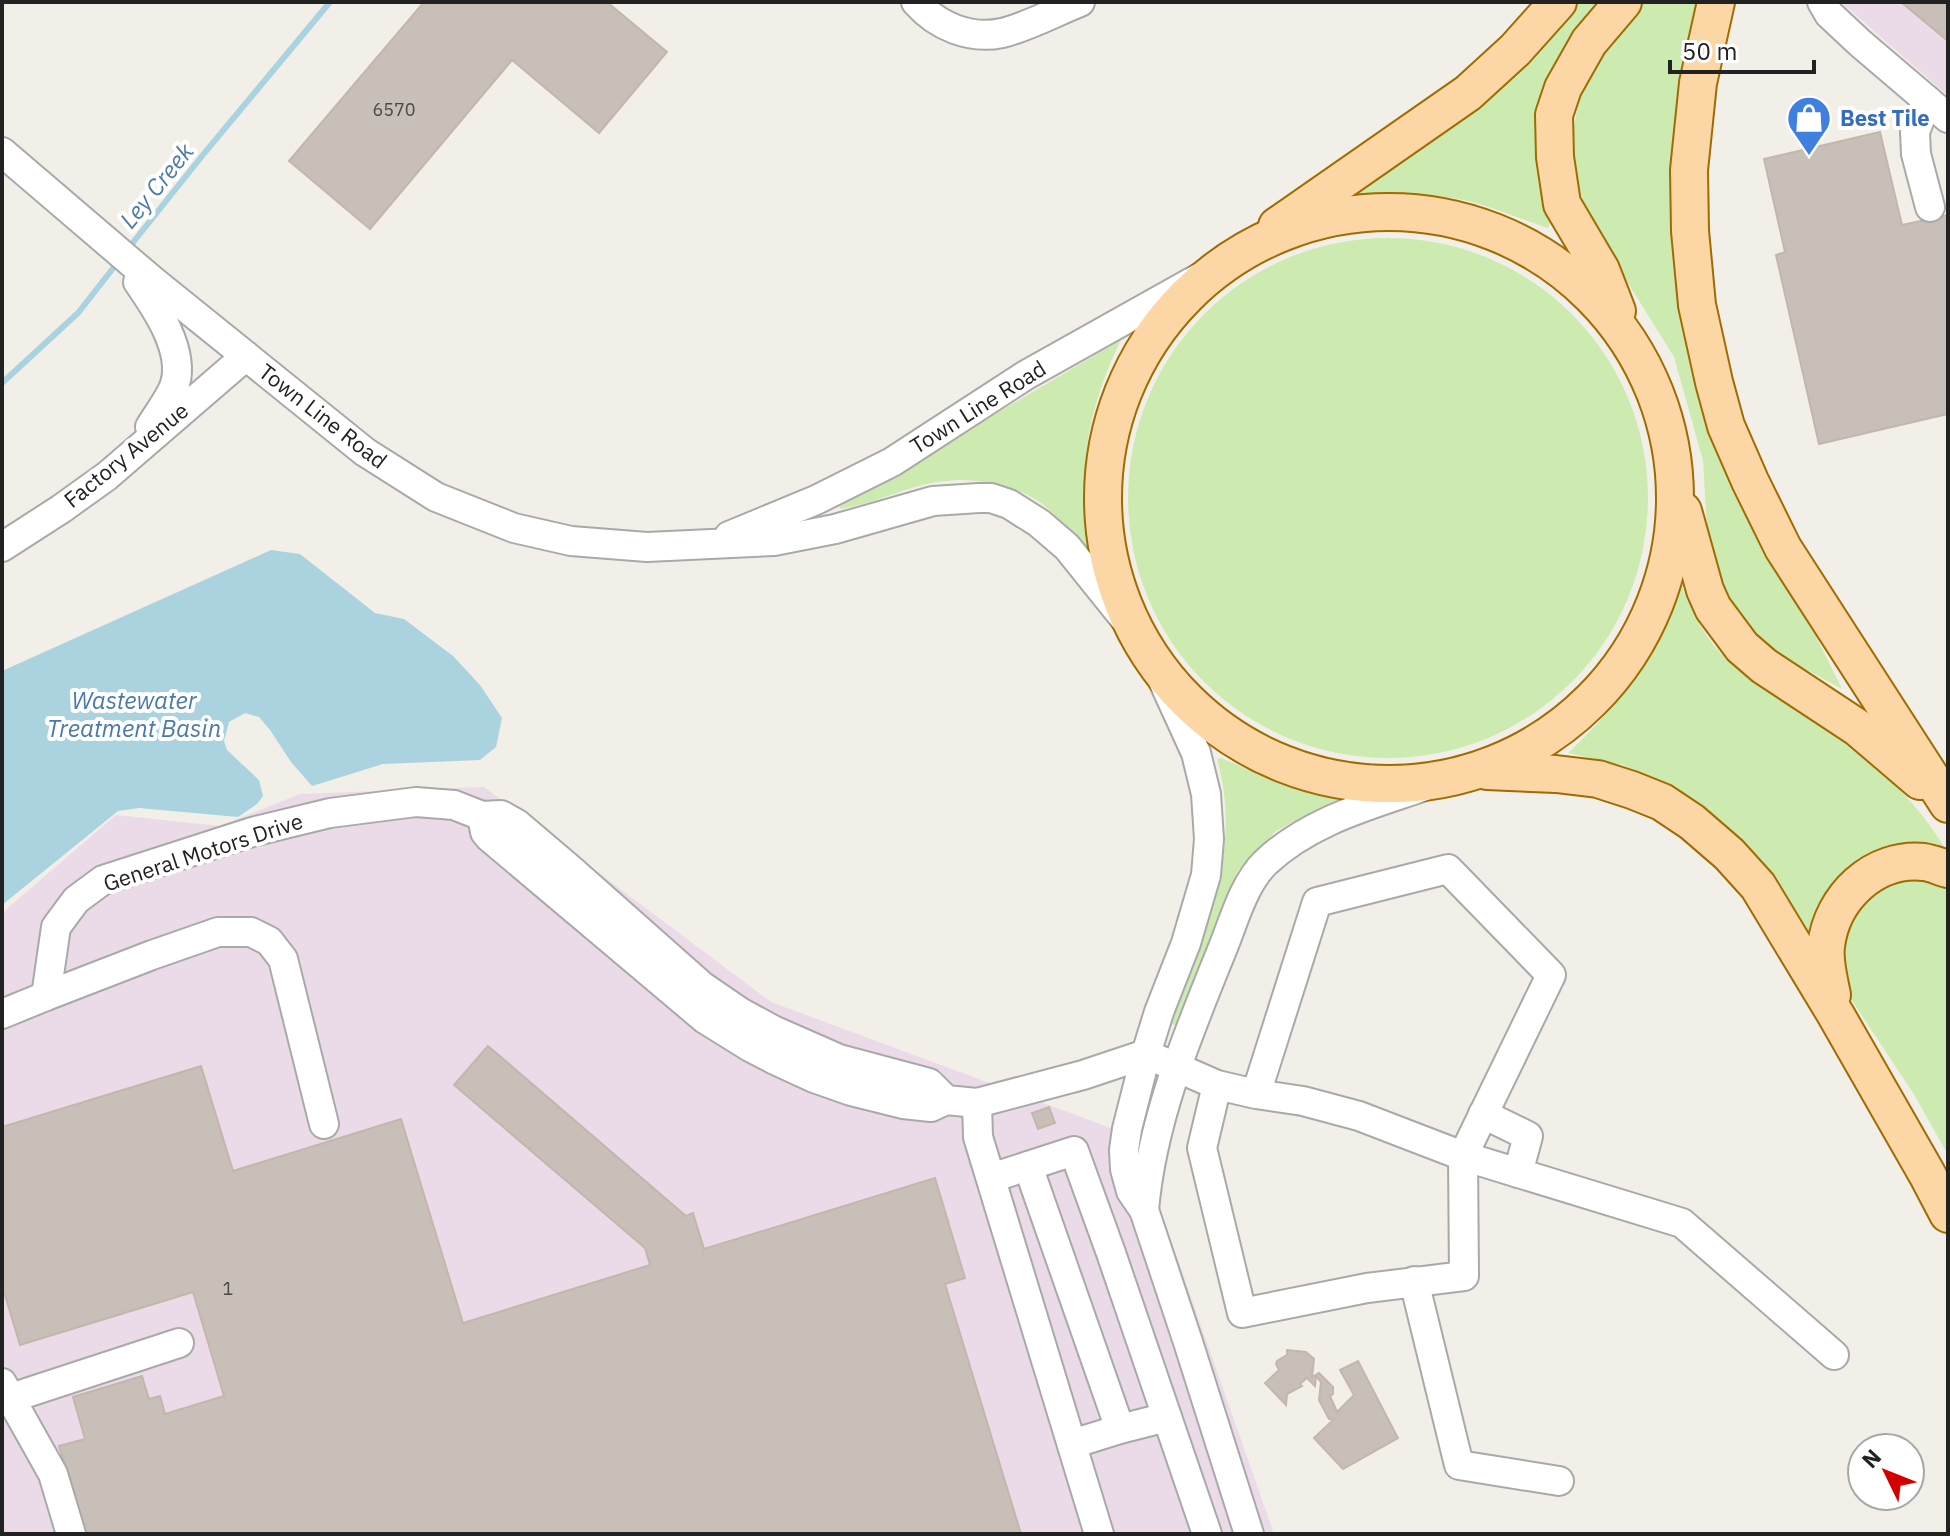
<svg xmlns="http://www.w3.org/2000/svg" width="1950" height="1536" font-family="'IBM Plex Sans',sans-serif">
<rect width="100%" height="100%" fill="#f2efe9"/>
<g fill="#ebdbe8">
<polygon points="1841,2 1948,2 1948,96"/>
<polygon points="484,787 771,1002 1135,1137 1274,1534 2,1534 2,913 116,815 220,826 300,794"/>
</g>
<g fill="#cdebb0">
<path d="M1574 2H1610L1539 154 1538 182 1550 224 1548 228C1520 219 1493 207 1464 200 1418 190 1373 194 1327 203Z"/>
<polygon points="1644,2 1696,2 1679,79 1671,169 1672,236 1678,303 1697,379 1714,440 1730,481 1776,570 1809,622 1842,689 1761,645 1723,600 1707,529 1703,461 1674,357 1623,275 1599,242 1586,213 1575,181 1572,137 1579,99 1602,53"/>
<circle cx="1388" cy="498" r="260"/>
<path d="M1121 340C1096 391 1080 448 1086 505 1088 522 1091 538 1094 555 1073 542 1061 518 1041 503 1026 492 1009 487 990 483 929 471 896 499 841 509L839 506 883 483 927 454Z"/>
<path d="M1680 579C1692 616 1711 650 1744 674 1767 690 1794 701 1817 717 1829 725 1840 736 1851 745 1892 779 1920 807 1948 853L1841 877 1818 904 1811 929 1809 947 1664 784 1623 765 1568 753C1622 702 1661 652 1680 579Z"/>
<path d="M1221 758 1254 772 1302 786 1352 797 1348 800 1317 809 1276 831 1238 870 1181 1021 1178 1025H1174L1171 1023 1170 1019C1180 984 1192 949 1204 914 1211 896 1220 876 1223 856 1228 824 1226 789 1217 759Z"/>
<polygon points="1906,875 1948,884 1948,1155 1915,1096 1843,987 1837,931 1852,902"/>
</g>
<polygon fill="#aad3df" points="271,550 300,554 375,613 404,619 453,656 480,685 502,718 496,747 480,760 383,764 312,786 291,762 270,730 259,717 245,713 229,722 224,741 227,750 259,780 263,796 257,804 238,817 139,808 118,811 2,905 2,671"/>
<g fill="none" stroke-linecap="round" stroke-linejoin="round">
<g stroke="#aad3df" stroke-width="6">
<polyline points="127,250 202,156 330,2"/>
<polyline points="2,383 78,313 118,262"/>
</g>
</g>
<g fill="#c7bfb8" stroke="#c4b6ab" stroke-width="2">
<polygon points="424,2 607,2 667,52 599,133 512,60 370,229 289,161"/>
<polygon points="1901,2 1948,2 1948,41"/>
<polygon points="1880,132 1902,225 1948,215 1948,414 1819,444 1776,255 1785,252 1764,159"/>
<polygon points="488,1046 686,1216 693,1213 704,1249 935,1178 965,1278 945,1284 1021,1534 86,1534 59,1446 85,1439 73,1397 142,1376 149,1399 160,1396 165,1414 224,1396 193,1292 20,1345 2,1285 2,1127 201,1066 233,1171 401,1119 463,1323 650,1265 645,1248 454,1085"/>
<polygon points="1049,1107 1055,1123 1038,1129 1032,1113"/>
<polygon points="1287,1350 1306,1352 1314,1359 1312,1377 1319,1373 1333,1387 1333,1394 1330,1396 1337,1412 1354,1395 1340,1370 1358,1361 1398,1438 1343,1469 1314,1438 1334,1419 1329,1419 1319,1400 1321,1382 1316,1376 1315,1386 1307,1378 1300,1384 1302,1386 1287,1394 1286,1405 1265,1383 1279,1370 1276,1364 1277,1361 1287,1355"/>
</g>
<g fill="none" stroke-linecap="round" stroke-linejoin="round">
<g stroke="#a9a9a9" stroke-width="32">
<g id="minor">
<path d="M916 2C937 26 970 40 1002 33 1025 28 1057 11 1080 2"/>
<polyline points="1822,2 1829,14 1860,43 1948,118"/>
<polyline points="1927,100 1915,132 1916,154 1930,207"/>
<polyline points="2,152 153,281 365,452 436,497 514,528 571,541 647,547 774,541 835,529 933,501 979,498 991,498 1009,504 1039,523 1067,547 1124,618"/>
<path d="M138 282C156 308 185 350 175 384 171 397 157 415 150 427"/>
<polyline points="729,536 816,500 892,462 1026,375 1201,277"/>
<polyline points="2,547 61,509 107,476 246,356"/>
<polyline points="1159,672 1196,753 1206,794 1209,839 1206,875 1186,943 1159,1012 1146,1054 1127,1129 1124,1150 1125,1169 1131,1191 1144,1210 1188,1342 1249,1534"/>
<polyline points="46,996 152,955 218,932 251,932 269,941 283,959 324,1124"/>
<polyline points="2,1014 46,996 56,927 76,900 103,880 252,832 330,813 416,802 454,805 482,816"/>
<polyline points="1217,1085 1202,1148 1242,1313 1367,1288 1464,1276 1463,1156 1682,1223 1834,1355"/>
<polyline points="946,1100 929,1083 839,1059 773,1030 740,1012 702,986 570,869 517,824 501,815 482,816 485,832 489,837 705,1019 750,1047 775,1060 814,1078 851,1091 903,1104 931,1107 946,1100 977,1103 1083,1075 1146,1054 1217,1085 1256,1094 1317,902 1448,869 1551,975 1463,1156 1359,1116 1303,1101 1256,1094"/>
<polyline points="977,1103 978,1137 1099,1534"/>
<polyline points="1483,1114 1528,1136 1518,1173"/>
<polyline points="1028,1166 1120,1429 1167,1417"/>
<polyline points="991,1178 1074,1151 1111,1253 1207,1534"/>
<path d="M1144 1210C1152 1119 1188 1034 1222 950 1234 921 1243 885 1265 863 1310 820 1371 805 1428 785"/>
<polyline points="1414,1281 1459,1465 1559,1481"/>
<polyline points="2,1383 53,1474 71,1534"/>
<polyline points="11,1398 179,1343"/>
<polyline points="1072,1444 1120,1429"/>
</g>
</g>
<g stroke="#a06b00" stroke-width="40">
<g id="major">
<polyline points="1716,2 1698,83 1689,170 1690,231 1697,305 1714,382 1726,426 1750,481 1783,548 1948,804"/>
<circle cx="1389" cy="498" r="286"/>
<polyline points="1277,226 1468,93 1515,50 1558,2"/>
<polyline points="1617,311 1601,270 1562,204 1555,157 1554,115 1563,88 1589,42 1623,2"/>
<polyline points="1683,511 1705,590 1713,608 1742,647 1764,666 1858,728 1920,781"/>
<polyline points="1487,771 1556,774 1598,779 1632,790 1662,802 1692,822 1729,854 1758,886 1836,1015 1927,1174 1948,1214"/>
<path d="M1832 995C1829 979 1824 962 1826 946 1832 897 1874 857 1924 862 1932 863 1940 867 1948 869"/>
</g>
</g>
<use href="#minor" stroke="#fff" stroke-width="28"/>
<use href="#major" stroke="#fcd6a4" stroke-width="36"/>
</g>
<defs>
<g id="shop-pin" transform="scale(2.3)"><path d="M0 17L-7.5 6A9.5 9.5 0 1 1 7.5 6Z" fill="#3f7fe0" stroke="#fff"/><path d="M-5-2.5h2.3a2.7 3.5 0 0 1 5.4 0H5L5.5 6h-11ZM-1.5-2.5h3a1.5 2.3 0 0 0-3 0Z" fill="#fff"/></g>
</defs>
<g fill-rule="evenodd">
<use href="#shop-pin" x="1809" y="118"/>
</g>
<g text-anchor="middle" stroke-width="8" stroke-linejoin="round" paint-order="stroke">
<g font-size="18" fill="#4b4948">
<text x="394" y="116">6570</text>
<text x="228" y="1295">1</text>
</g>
<g font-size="22" font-weight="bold" fill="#366cbe" stroke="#fff" text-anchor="start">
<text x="1840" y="126">Best Tile</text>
</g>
<g font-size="22" fill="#222" stroke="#fff">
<text transform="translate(978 407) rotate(-32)" y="8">Town Line Road</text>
<text transform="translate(323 416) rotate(38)" y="8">Town Line Road</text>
<text transform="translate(126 455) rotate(-39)" y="8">Factory Avenue</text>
<text transform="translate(203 852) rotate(-18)" y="8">General Motors Drive</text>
</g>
<g font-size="24" font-style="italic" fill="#4a7aab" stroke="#fff">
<text transform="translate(157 186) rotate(-51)" y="8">Ley Creek</text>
<text x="134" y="709">Wastewater<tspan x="134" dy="28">Treatment Basin</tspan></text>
</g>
</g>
<rect width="1950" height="1536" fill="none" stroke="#222222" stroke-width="8"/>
<g transform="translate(1886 1472) rotate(313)"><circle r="38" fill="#ffffff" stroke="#a7a7a7" stroke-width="2"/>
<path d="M0-6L14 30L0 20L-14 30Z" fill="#d40000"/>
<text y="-12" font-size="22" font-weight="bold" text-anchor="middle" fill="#222222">N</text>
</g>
<path d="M1670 60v12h144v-12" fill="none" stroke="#222222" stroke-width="4"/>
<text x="1682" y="60" font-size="24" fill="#222222" stroke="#ffffff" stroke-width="6" paint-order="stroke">50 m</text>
</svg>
